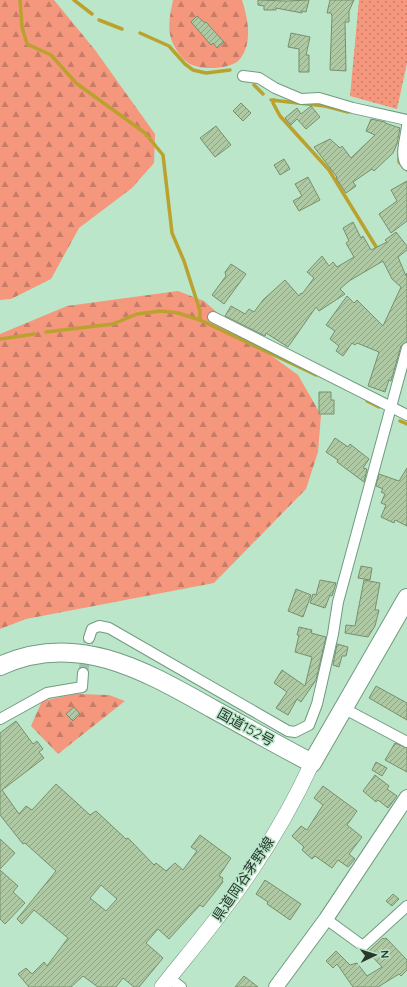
<svg xmlns="http://www.w3.org/2000/svg" width="407" height="987" font-family="Quicksand,'Noto Sans JP',sans-serif">
<defs>
<pattern id="green-dots" width="8" height="8" patternUnits="userSpaceOnUse"><rect width="8" height="8" fill="#f4977d"/><path d="M2 2h.1M6 6h.1" fill="none" stroke="#c67c67" stroke-width="1.8" stroke-linecap="round"/></pattern>
<pattern id="forest-firs" width="22" height="20" patternUnits="userSpaceOnUse"><rect width="22" height="20" fill="#f4977d"/><path d="M5 1l3.5 6h-7zM16 11l3.5 6h-7z" fill="#c67c67"/></pattern>
<pattern id="building-hatch" width="6" height="6" patternUnits="userSpaceOnUse"><rect width="6" height="6" fill="#afc9a4"/><path d="M-1 1l2-2M0 6l6-6M5 7l2-2" fill="none" stroke="#8ea486"/></pattern>
</defs>
<rect width="100%" height="100%" fill="#bbe6ca"/>
<polygon fill="url(#green-dots)" points="359,0 407,0 407,63 397,109 350,96"/>
<g fill="url(#forest-firs)">
<polygon points="0,0 54,0 95,50 155,134 154,163 132,188 79,228 51,279 11,299 0,300"/>
<path d="M173 0H242C248 19 253 43 240 59 231 70 198 71 187 62 180 57 171 43 170 34 168 23 171 10 173 0Z"/>
<polygon points="178,291 204,301 239,332 298,375 321,415 318,452 306,489 214,583 26,619 0,629 0,334 67,306"/>
<polygon points="75,694 109,695 125,701 58,754 31,726 42,701"/>
</g>
<g fill="none" stroke-linecap="round" stroke-linejoin="round">
<g stroke="#bba22e" stroke-width="3.5">
<polyline points="20,0 22,27 27,44 51,55 76,83 145,133 163,155 172,233 184,261 200,311 200,320 316,375"/>
<polyline points="74,0 92,14"/>
<polyline points="99,20 122,29"/>
<polyline points="140,33 169,46 185,64 193,70 206,73 230,70"/>
<polyline points="254,85 263,94"/>
<polyline points="271,100 325,106 348,112"/>
<polyline points="274,100 273,103 280,116 329,170 378,250"/>
<polyline points="399,149 399,162 407,170"/>
<polyline points="46,332 113,324 137,314 161,311 178,313 200,320"/>
<polyline points="0,339 35,334"/>
<polyline points="367,401 379,407"/>
<polyline points="400,421 407,424"/>
</g>
</g>
<g fill="url(#building-hatch)" stroke="#77906c" fill-rule="evenodd">
<polygon points="258,0 286,1 309,0 306,12 302,11 302,13 276,8 276,10 264,10 264,6 258,5"/>
<polygon points="330,0 354,0 349,11 349,22 345,22 346,71 330,70 332,16 331,13 327,13"/>
<polygon points="197,16 205,23 206,22 224,42 217,48 213,43 211,45 191,22"/>
<polygon points="291,33 310,37 306,55 309,55 309,72 299,72 299,49 288,47"/>
<polygon points="241,103 251,113 243,121 233,111"/>
<polygon points="311,106 320,117 306,129 297,119 291,125 285,118 297,108 301,114"/>
<polygon points="371,119 385,122 385,123 400,128 397,144 393,153 374,171 372,169 353,182 356,186 346,193 336,178 337,177 314,147 330,139 340,148 342,146 351,158 375,135 366,131"/>
<polygon points="216,126 231,145 215,157 200,138"/>
<polygon points="284,159 290,169 280,175 274,165"/>
<polygon points="308,177 320,200 299,211 293,201 302,196 295,184"/>
<polygon points="407,181 407,221 391,233 379,214 397,201 391,190"/>
<polygon points="353,222 361,238 363,236 371,250 387,242 385,240 396,232 407,246 407,250 398,257 406,276 407,273 407,342 401,346 391,381 389,380 385,392 368,386 379,352 357,343 355,345 352,343 343,356 336,351 339,346 330,339 335,331 326,325 347,296 354,303 357,300 383,326 401,287 392,279 383,261 349,281 340,289 345,294 319,311 316,307 288,347 266,333 265,336 225,316 231,306 245,314 249,309 254,312 263,300 285,280 299,296 301,293 302,294 314,278 307,272 322,256 329,266 333,262 337,267 354,257 346,243 349,241 343,228"/>
<polygon points="231,264 246,274 224,304 212,295 226,276 225,272"/>
<polygon points="319,392 331,392 331,400 334,400 334,414 319,414"/>
<polygon points="335,438 348,447 350,444 369,459 363,468 367,469 364,482 337,462 338,460 326,452"/>
<polygon points="407,468 407,526 395,520 394,523 381,517 386,505 381,503 385,494 381,492 383,489 376,486 379,474 399,481"/>
<polygon points="361,566 372,568 370,580 358,578"/>
<polygon points="320,580 336,583 332,596 330,595 325,608 310,603 313,594 316,595"/>
<polygon points="364,580 380,583 375,610 379,610 375,626 368,637 345,633 346,625 355,626"/>
<polygon points="296,589 311,595 303,617 288,611"/>
<polygon points="299,627 312,630 311,633 326,637 316,680 301,702 297,699 288,715 276,708 287,692 274,683 282,670 305,686 312,657 295,652 299,635 297,635"/>
<polygon points="337,644 348,647 346,656 342,656 339,667 333,665"/>
<polygon points="376,686 407,703 407,720 369,698"/>
<polygon points="74,707 80,714 73,721 66,714"/>
<path d="M16 721 33 744 37 741 43 749 39 752 44 758 2 790 19 814 26 806 32 810 56 784 90 815 96 811 126 839 128 838 154 865 156 863 166 871 175 863 183 870 197 851 191 847 200 835 231 858 219 876 223 878 222 880 223 882 203 907 200 905 169 939 158 929 146 943 163 958 139 987H134L123 978 116 987H98L83 976 71 987H29L18 974 26 968 32 974 44 962 47 966 68 938 34 910 22 924 17 919 56 871 25 843 23 844 0 815V733ZM101 885 117 899 106 911 90 898Z"/>
<polygon points="395,743 407,748 407,772 385,760"/>
<polygon points="376,762 387,768 382,776 372,770"/>
<polygon points="375,775 389,786 387,789 397,796 388,808 378,800 376,802 363,791"/>
<polygon points="323,786 357,811 347,825 362,837 349,854 355,859 348,867 338,860 332,868 315,856 312,859 302,850 304,847 292,836 301,826 307,830 323,805 314,798"/>
<polygon points="0,839 15,853 0,869"/>
<polygon points="0,870 18,886 13,892 25,903 5,924 0,919"/>
<polygon points="265,880 301,904 290,920 267,904 268,902 256,894"/>
<polygon points="393,894 399,899 392,906 386,901"/>
<polygon points="383,938 384,939 386,938 407,960 407,970 401,976 399,974 378,987 353,987 337,964 333,968 326,961 336,951 350,965 357,963 367,976 382,967 368,952"/>
<polygon points="244,976 258,987 235,987"/>
</g>
<g fill="none" stroke-linecap="round" stroke-linejoin="round">
<polyline stroke="#9dc3ab" stroke-width="10" stroke-dasharray="10 5" stroke-linecap="butt" points="83,673 89,638"/>
<g stroke="#719b80" stroke-width="12">
<g id="street">
<polyline points="243,76 259,78 275,88 301,99 319,98 353,108 407,120"/>
<path d="M407 126C406 138 399 156 407 165"/>
<polyline points="213,317 407,415"/>
<polyline points="89,638 92,629 99,626 109,628 288,731 295,732 309,725 317,704 333,634 338,602 407,348"/>
<polyline points="343,708 407,742"/>
<polyline points="0,719 47,693 82,687 83,673"/>
<polyline points="326,919 363,946 407,906"/>
<polyline points="169,978 181,987"/>
</g>
</g>
<g stroke="#719b80" stroke-width="16">
<polyline id="secondary" points="276,987 326,919 407,797"/>
</g>
<g stroke="#719b80" stroke-width="16">
<path id="primary" d="M162 987C180 964 199 942 217 918 254 870 287 818 312 763"/>
</g>
<g stroke="#719b80" stroke-width="20">
<path id="highway" d="M0 666C77 630 147 672 213 709 246 727 279 746 312 763L407 598"/>
</g>
<use href="#street" stroke="#fff" stroke-width="10"/>
<use href="#secondary" stroke="#fff" stroke-width="14"/>
<use href="#primary" stroke="#fff" stroke-width="15"/>
<use href="#highway" stroke="#fff" stroke-width="18"/>
</g>
<g text-anchor="middle" stroke-width="3" stroke-linejoin="round" paint-order="stroke">
<g font-size="14" fill="#27382d" stroke="#bbe6ca">
<text transform="translate(246 727) rotate(29)" y="5">国道152号</text>
<text transform="translate(243 879) rotate(-56)" y="5">県道岡谷茅野線</text>
</g>
</g>
<g transform="translate(375 955) rotate(86)" stroke="#bbe6ca" stroke-width="3" paint-order="stroke">
<path d="M0-3L7 15L0 10L-7 15Z" fill="#27382d"/>
<text y="-6" font-size="11" font-weight="bold" text-anchor="middle" fill="#27382d">N</text>
</g>
</svg>
